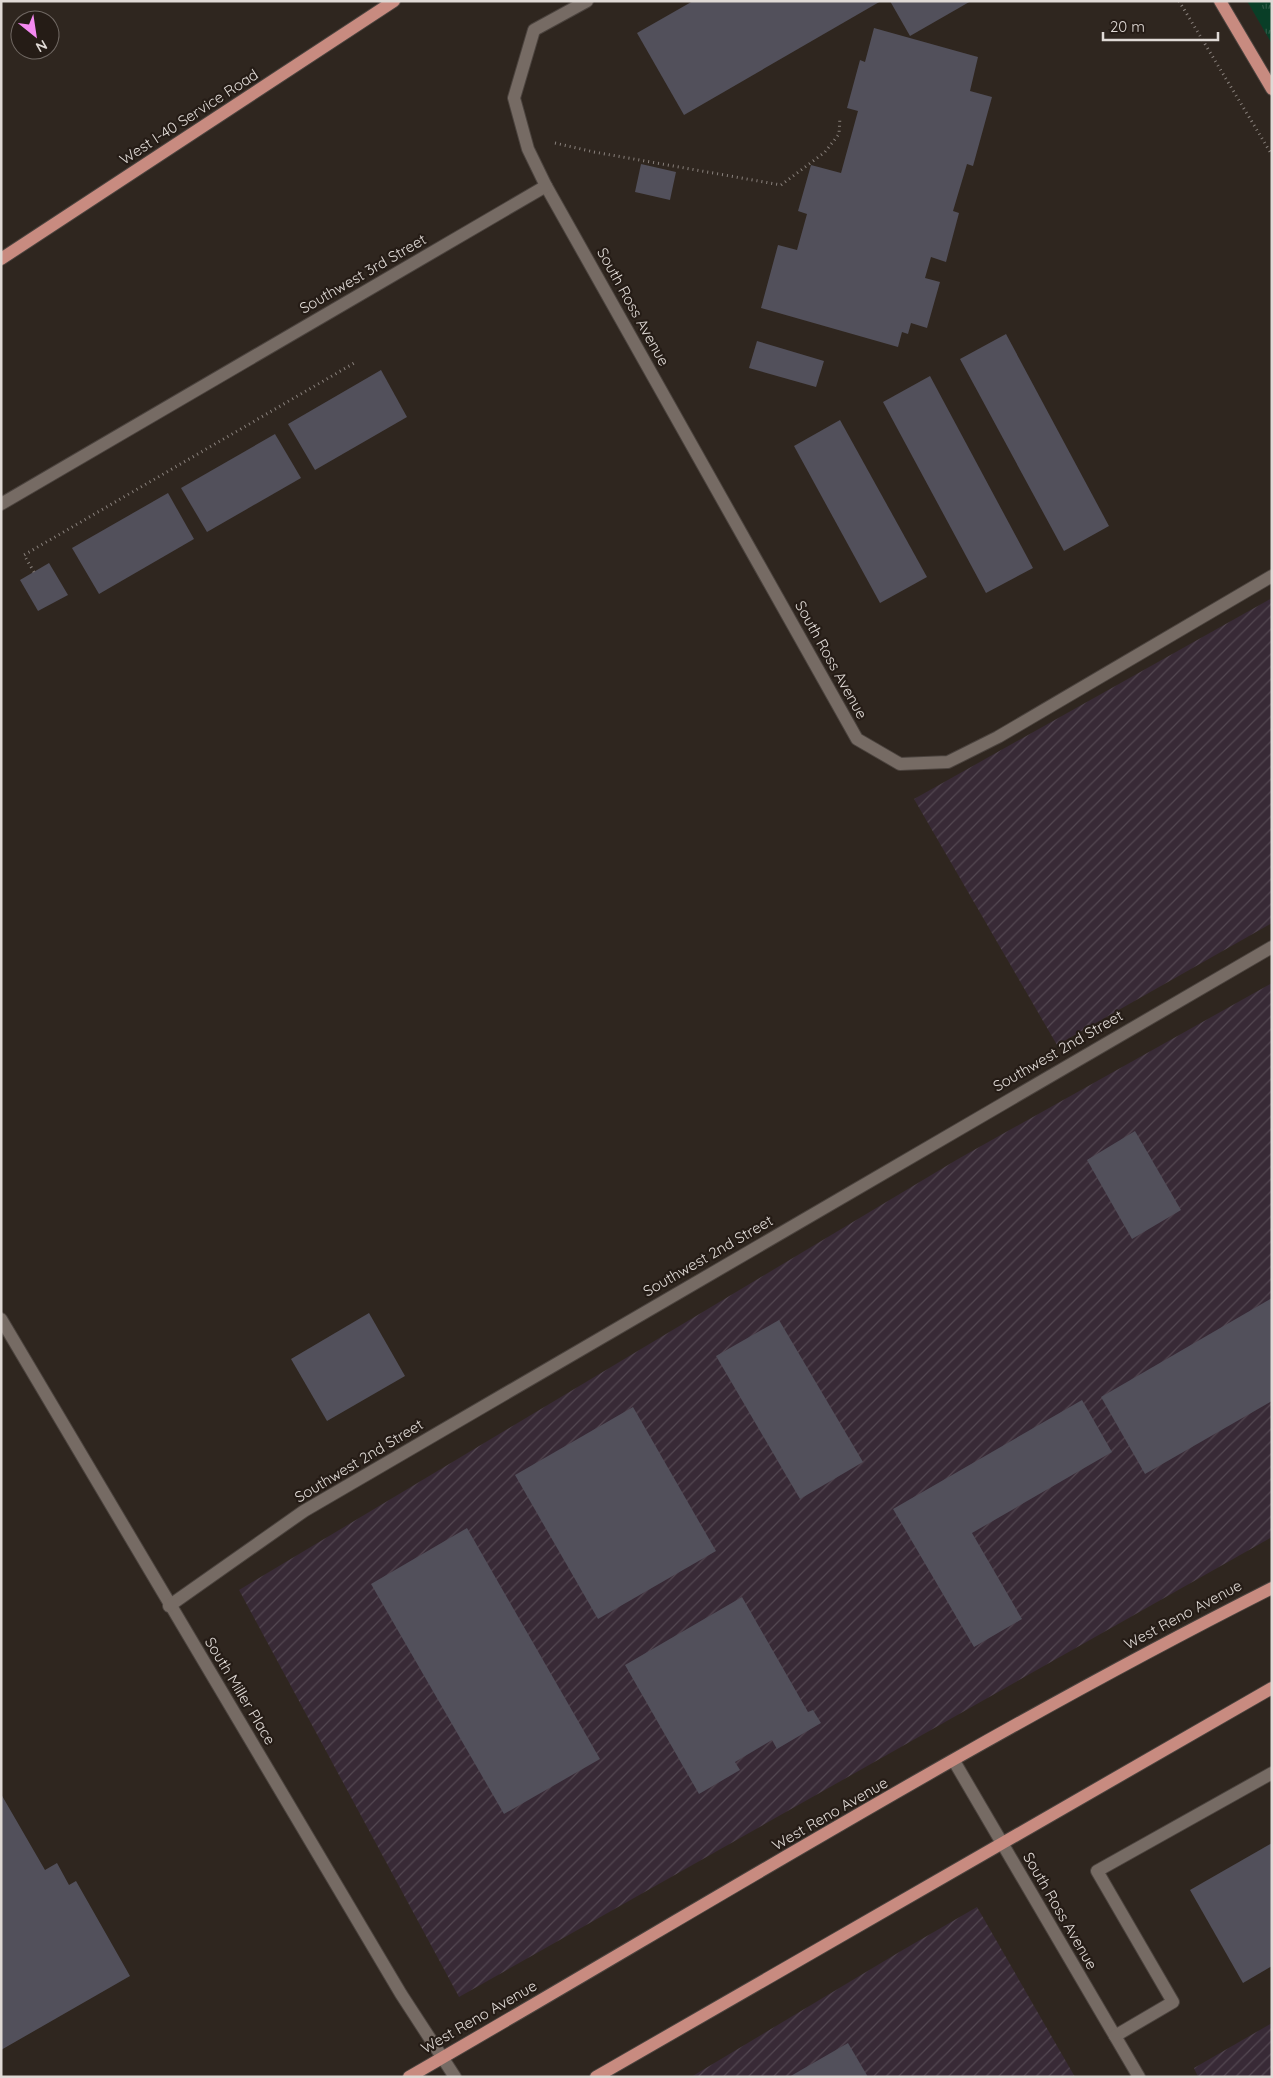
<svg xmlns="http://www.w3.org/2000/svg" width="1273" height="2078" font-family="Quicksand,sans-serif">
<defs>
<pattern id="industrial-furrows" width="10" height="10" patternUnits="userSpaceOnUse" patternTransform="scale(1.25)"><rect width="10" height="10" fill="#382a36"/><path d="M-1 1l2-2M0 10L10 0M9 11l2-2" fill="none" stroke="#544852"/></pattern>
<pattern id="grass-tufts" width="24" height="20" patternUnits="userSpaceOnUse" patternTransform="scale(1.25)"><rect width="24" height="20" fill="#093e27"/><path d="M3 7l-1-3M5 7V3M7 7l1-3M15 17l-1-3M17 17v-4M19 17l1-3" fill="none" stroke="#2d5946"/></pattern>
</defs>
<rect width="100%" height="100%" fill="#2f261f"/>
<g fill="url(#industrial-furrows)">
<polygon points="1272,598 1272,923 1057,1045 914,799"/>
<polygon points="1272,983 1272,1537 459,1997 239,1590 958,1159"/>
<polygon points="977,1907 1075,2077 691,2077 901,1951"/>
<polygon points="1272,2023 1272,2077 1198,2077 1194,2068"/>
</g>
<polygon fill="url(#grass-tufts)" points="1247,1 1272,1 1272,44"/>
<g fill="#52505b">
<polygon points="693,1 881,1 684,115 637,33"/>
<polygon points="890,1 971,1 910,36"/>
<polygon points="874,28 978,57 970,91 992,97 973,166 967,164 953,211 959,213 946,262 931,257 925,278 940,282 927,328 911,323 908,334 902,332 898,347 761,308 778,245 797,250 807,214 798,211 811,165 841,173 858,111 847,108 860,60 865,62"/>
<polygon points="641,164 676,172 670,200 635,192"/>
<polygon points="1006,334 1109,526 1064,551 960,359"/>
<polygon points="757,341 824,361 816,387 749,368"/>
<polygon points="381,370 407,417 315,470 288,424"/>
<polygon points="930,376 1033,568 986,593 883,402"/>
<polygon points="840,420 927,577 880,603 794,446"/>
<polygon points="275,434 301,478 207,532 181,488"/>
<polygon points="168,493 194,539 99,594 72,548"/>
<polygon points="49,563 68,595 38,611 20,580"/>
<polygon points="1135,1131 1181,1210 1132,1239 1087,1160"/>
<polygon points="1272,1298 1272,1401 1145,1474 1101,1397"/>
<polygon points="369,1313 405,1376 327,1421 291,1359"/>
<polygon points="779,1320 863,1462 800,1499 716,1356"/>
<polygon points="1082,1400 1112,1452 972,1533 1022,1619 974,1647 893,1509"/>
<polygon points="633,1407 716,1551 598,1619 515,1475"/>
<polygon points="467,1528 600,1759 504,1814 371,1584"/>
<polygon points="742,1597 808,1712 813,1710 821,1723 777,1749 772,1740 735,1762 740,1770 699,1794 625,1665"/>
<polygon points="1,1794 45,1870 57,1863 69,1885 76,1881 130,1976 1,2050"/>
<polygon points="1272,1843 1272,1966 1243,1983 1190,1890"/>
<polygon points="848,2043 868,2077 789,2077"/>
</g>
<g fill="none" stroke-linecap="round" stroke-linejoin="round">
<g stroke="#4b433e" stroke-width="14">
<g id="minor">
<polyline points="546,186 857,739 900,764 948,762 998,737 1272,576"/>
<polyline points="1,504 546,186 528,149 514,98 534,30 587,1"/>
<polyline points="1,1319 401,1994 455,2077"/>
<polyline points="169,1606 304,1511 1272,947"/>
<polyline points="954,1761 1139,2077"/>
<polyline points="1115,2036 1173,2002 1097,1871 1272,1773"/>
</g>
</g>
<g stroke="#4b433e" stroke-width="14">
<g id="major">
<polyline points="1220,1 1272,89"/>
<polyline points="1,259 394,1"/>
<path d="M409 2077C695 1912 977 1737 1272 1588"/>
<polyline points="596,2077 1272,1688"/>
</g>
</g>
<g stroke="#8a827d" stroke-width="3" stroke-dasharray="1 4" stroke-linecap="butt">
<polyline points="1179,1 1272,155"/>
<polyline points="555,143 594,152 781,185 825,152 839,134 840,117"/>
<polyline points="34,572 24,555 356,362"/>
</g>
<use href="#minor" stroke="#766b64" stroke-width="12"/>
<use href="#major" stroke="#c88b80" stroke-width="12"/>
</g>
<g text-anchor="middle" stroke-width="4.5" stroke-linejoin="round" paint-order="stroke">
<g font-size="15" fill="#e0dad6" stroke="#251c16">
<text transform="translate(189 117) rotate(-33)" y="5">West I-40 Service Road</text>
<text transform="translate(363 274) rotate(-30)" y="5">Southwest 3rd Street</text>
<text transform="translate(633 307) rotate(61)" y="5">South Ross Avenue</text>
<text transform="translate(831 660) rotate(61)" y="5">South Ross Avenue</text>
<text transform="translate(1058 1051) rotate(-30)" y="5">Southwest 2nd Street</text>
<text transform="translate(708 1256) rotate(-30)" y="5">Southwest 2nd Street</text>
<text transform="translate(359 1461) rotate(-31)" y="5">Southwest 2nd Street</text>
<text transform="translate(1183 1615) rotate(-28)" y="5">West Reno Avenue</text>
<text transform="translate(240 1691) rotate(59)" y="5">South Miller Place</text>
<text transform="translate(830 1814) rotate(-30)" y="5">West Reno Avenue</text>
<text transform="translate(1060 1911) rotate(60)" y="5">South Ross Avenue</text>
<text transform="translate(479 2017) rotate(-30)" y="5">West Reno Avenue</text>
</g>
</g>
<rect width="1273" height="2078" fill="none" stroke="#e0dad6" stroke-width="5"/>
<g transform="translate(35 35) rotate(150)"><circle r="24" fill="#251c16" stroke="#706863"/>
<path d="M0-4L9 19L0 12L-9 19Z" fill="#f489f0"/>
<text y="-8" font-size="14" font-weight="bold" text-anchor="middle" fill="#e0dad6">N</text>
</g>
<path d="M1103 32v8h115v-8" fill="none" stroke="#e0dad6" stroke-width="2.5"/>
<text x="1110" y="32" font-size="15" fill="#e0dad6" stroke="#251c16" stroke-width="4" paint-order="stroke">20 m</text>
</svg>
